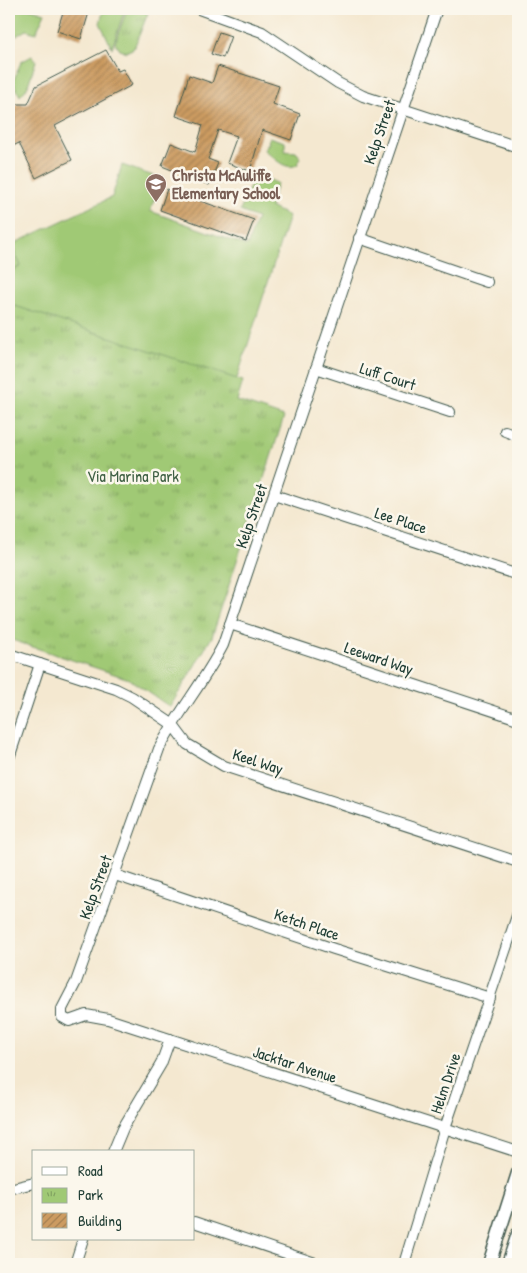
<svg xmlns="http://www.w3.org/2000/svg" width="527" height="1273" font-family="'Patrick Hand',sans-serif">
<defs>
<pattern id="park-tufts" width="24" height="20" patternUnits="userSpaceOnUse" patternTransform="scale(1.25)"><rect width="24" height="20" fill="#a0c975"/><path d="M3 7l-1-3M5 7V3M7 7l1-3M15 17l-1-3M17 17v-4M19 17l1-3" fill="none" stroke="#82a461"/></pattern>
<pattern id="building-hatch" width="6" height="6" patternUnits="userSpaceOnUse" patternTransform="scale(1.25)"><rect width="6" height="6" fill="#cc9b61"/><path d="M-1 1l2-2M0 6l6-6M5 7l2-2" fill="none" stroke="#a58051"/></pattern>
</defs>
<rect width="100%" height="100%" fill="#fbf7ec"/>
<filter id="ink" filterUnits="userSpaceOnUse"><feTurbulence type="fractalNoise" baseFrequency=".02" numOctaves="2"/><feDisplacementMap in="SourceGraphic" scale="10" xChannelSelector="R" yChannelSelector="G"/><feConvolveMatrix kernelMatrix="1 2 1 2 8 2 1 2 1" color-interpolation-filters="sRGB"/></filter>
<filter id="wash" filterUnits="userSpaceOnUse"><feTurbulence type="fractalNoise" baseFrequency=".0096" numOctaves="4" result="noise"/><feDisplacementMap in="SourceGraphic" scale="20" xChannelSelector="R" yChannelSelector="G"/><feGaussianBlur stdDeviation="1.12" result="paint"/><feColorMatrix in="noise" values="0 0 0 0 0 0 0 0 0 0 0 0 0 0 0 0 0 1.4 0 .05"/><feComposite in="paint" operator="in"/></filter>
<g filter="url(#wash)">
<rect width="100%" height="100%" fill="#f4e8d0"/>
<g fill="#a0c975" stroke="#608354">
<polygon points="9,9 32,9 45,13 36,33 26,30 9,40"/>
<polygon points="104,9 125,9 112,48 100,23"/>
<polygon points="32,56 36,61 27,88 20,96 13,82 21,62"/>
<path d="M269 137 285 142V151L296 152 301 158 297 165C284 171 274 157 264 150L266 145H268Z"/>
<polygon points="122,165 162,179 150,211 247,246 257,218 240,211 255,174 277,183 270,207 289,216 233,391 9,318 9,273 21,266 11,245 112,197"/>
</g>
<g fill="url(#park-tufts)" stroke="#608354">
<polygon points="127,9 148,13 134,48 126,52 120,50 115,43"/>
<polygon points="11,245 21,266 9,273 9,246"/>
<polygon points="9,304 243,381 237,401 284,417 212,637 170,707 129,679 9,639"/>
</g>
<g id="blocks">
<g fill="url(#building-hatch)">
<polygon points="64,9 90,9 81,39 57,31"/>
<polygon points="219,32 231,36 223,58 211,54"/>
<polygon points="106,50 118,71 123,69 132,85 55,126 72,160 36,178 19,143 9,148 9,113 16,104 28,104 36,86"/>
<polygon points="218,66 279,86 273,104 300,114 291,140 262,130 250,171 227,163 237,136 218,130 208,159 218,163 209,185 162,166 171,143 195,152 203,125 176,116 189,75 212,83"/>
<polygon points="167,189 254,220 246,241 160,210"/>
</g>
</g>
</g>
<g filter="url(#ink)">
<use href="#blocks" fill-opacity="0" stroke="#3f574b" stroke-width="1"/>
<g fill="none" stroke-linecap="round" stroke-linejoin="round">
<g stroke="#3f574b" stroke-width="12">
<g id="minor">
<polyline points="199,9 262,32 338,83 363,96 518,147"/>
<path d="M437 9 223 645C204 682 178 712 159 749L76 982 62 1009V1017L69 1021 86 1015 108 1019 518 1152"/>
<polyline points="359,238 487,282"/>
<polyline points="316,368 450,412"/>
<polyline points="505,431 518,436"/>
<polyline points="274,495 518,575"/>
<polyline points="230,624 518,719"/>
<polyline points="9,654 116,689 132,697 172,724 187,744 224,766 518,862"/>
<polyline points="9,758 40,664"/>
<polyline points="115,875 334,949 490,998"/>
<polyline points="113,1152 123,1128 161,1064 170,1039"/>
<polyline points="9,1189 34,1183"/>
<polyline points="194,1222 318,1264"/>
<polyline points="75,1264 83,1239"/>
<polyline points="404,1264 445,1128 518,913"/>
</g>
</g>
<g stroke="#3f574b" stroke-width="15">
<g id="tertiary">
<polyline points="489,1264 518,1173"/>
<polyline points="508,1264 518,1234"/>
</g>
</g>
<use href="#minor" stroke="#fff" stroke-width="10"/>
<use href="#tertiary" stroke="#fff" stroke-width="12"/>
</g>
</g>
<defs>
<g id="school-pin" transform="scale(1.125)"><path d="M0 17L-7.5 6A9.5 9.5 0 1 1 7.5 6Z" fill="#8d6e63" stroke="#fbf7ec"/><path d="M0-5L7-2L0 1L-7-2ZM-4 1L0 2.5L4 1V4Q0 6-4 4Z" fill="#fff"/></g>
</defs>
<g fill-rule="evenodd">
<use href="#school-pin" x="156" y="184"/>
</g>
<g text-anchor="middle" stroke-width="5" stroke-linejoin="round" paint-order="stroke">
<g font-size="16" fill="#1f3d34" stroke="#fbf7ec">
<text transform="translate(379 132) rotate(-71)" y="6">Kelp Street</text>
<text transform="translate(388 376) rotate(18)" y="6">Luff Court</text>
<text transform="translate(251 516) rotate(-71)" y="6">Kelp Street</text>
<text transform="translate(401 520) rotate(18)" y="6">Lee Place</text>
<text transform="translate(379 658) rotate(19)" y="6">Leeward Way</text>
<text transform="translate(258 761) rotate(18)" y="6">Keel Way</text>
<text transform="translate(95 887) rotate(-70)" y="6">Kelp Street</text>
<text transform="translate(307 924) rotate(19)" y="6">Ketch Place</text>
<text transform="translate(295 1064) rotate(18)" y="6">Jacktar Avenue</text>
<text transform="translate(445 1083) rotate(-71)" y="6">Helm Drive</text>
</g>
<g font-size="16" font-weight="bold" fill="#785e54" stroke="#fbf7ec" text-anchor="start">
<text x="172" y="181">Christa McAuliffe<tspan x="172" dy="18">Elementary School</tspan></text>
</g>
<g font-size="16" fill="#3f6044" stroke="#fbf7ec">
<text x="133" y="482">Via Marina Park</text>
</g>
</g>
<rect width="527" height="1273" fill="none" stroke="#fbf7ec" stroke-width="30"/>
<rect x="32" y="1150" width="162" height="90" fill="#fbf7ec" stroke="#a3ada2"/>
<rect x="42" y="1167" width="25" height="8" fill="#ffffff" stroke="#a3ada2"/>
<text x="78" y="1176" font-size="15" fill="#1f3d34">Road</text>
<rect x="42" y="1188" width="25" height="15" fill="url(#park-tufts)" stroke="#a3ada2"/>
<text x="78" y="1200" font-size="15" fill="#1f3d34">Park</text>
<rect x="42" y="1213" width="25" height="15" fill="url(#building-hatch)" stroke="#a3ada2"/>
<text x="78" y="1226" font-size="15" fill="#1f3d34">Building</text>
</svg>
